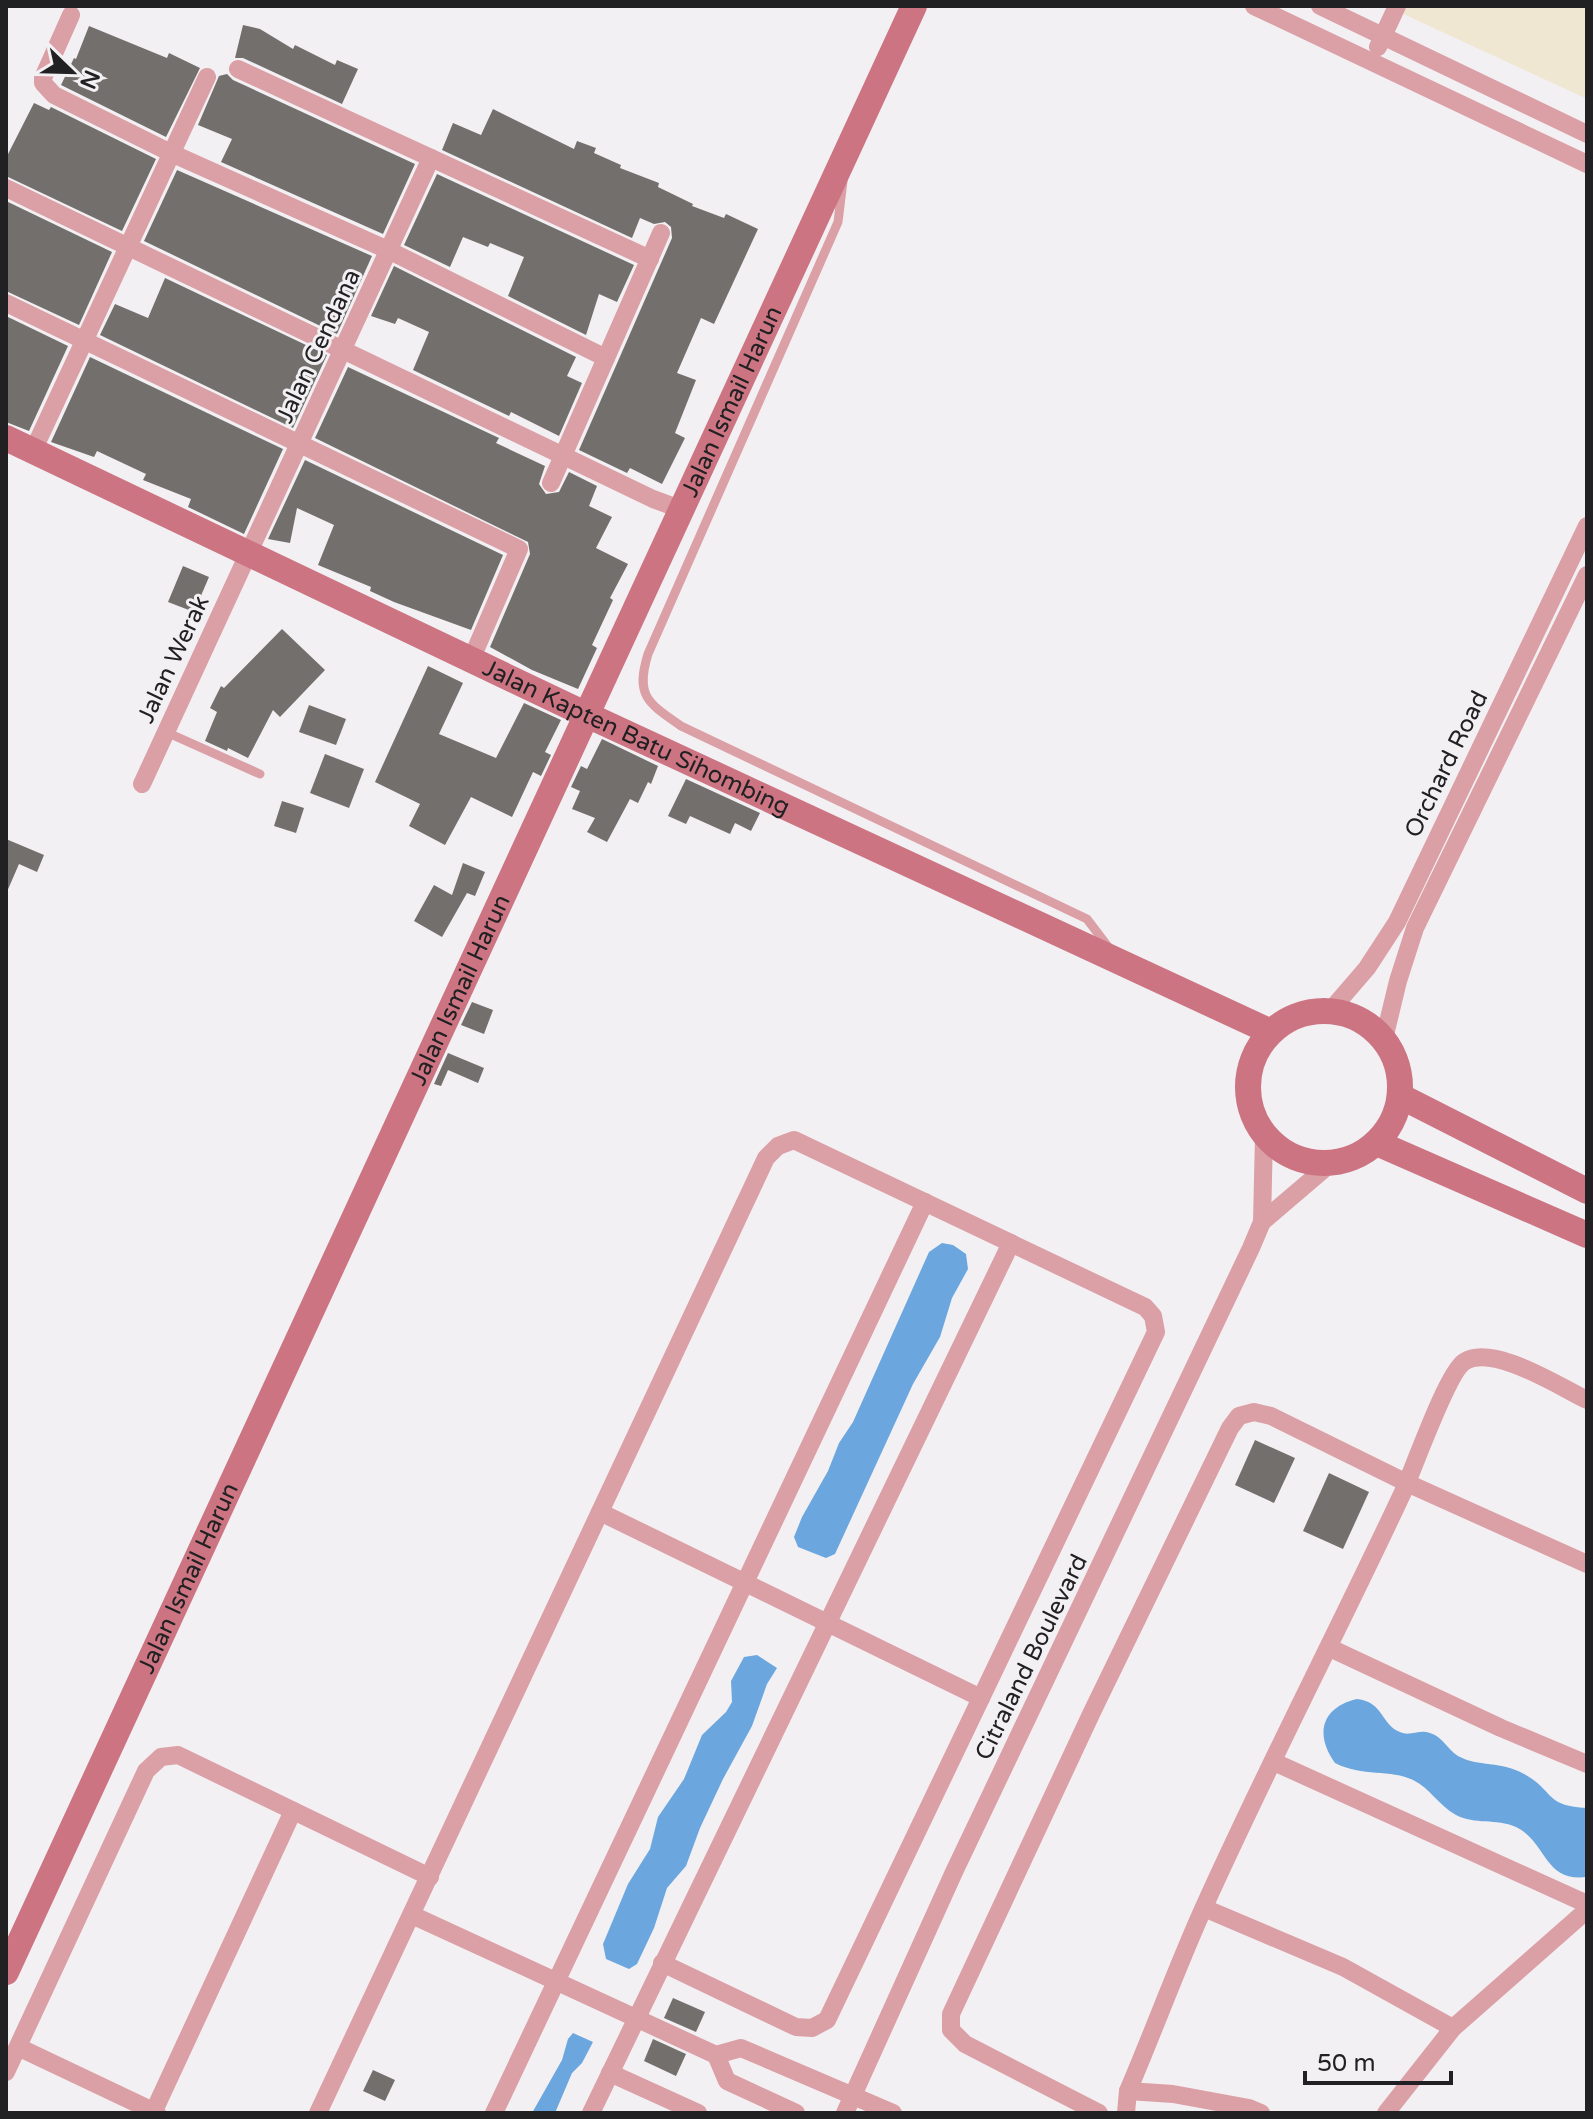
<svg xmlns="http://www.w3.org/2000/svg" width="1593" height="2119" font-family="'Varela Round',sans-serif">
<rect width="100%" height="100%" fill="#f3f0f4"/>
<polygon fill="#f0e7d2" points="1386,6 1587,6 1587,99"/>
<g fill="#6ba7de">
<polygon points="942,1243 953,1245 966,1254 968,1269 952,1298 940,1337 913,1384 835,1554 826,1558 798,1547 794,1537 802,1517 828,1471 839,1443 853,1422 929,1252"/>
<polygon points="757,1655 777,1668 767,1684 752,1726 723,1779 700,1828 686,1866 667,1888 654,1928 637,1964 629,1969 606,1959 603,1944 628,1884 650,1849 658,1817 684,1779 702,1735 726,1712 732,1702 731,1681 744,1657"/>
<path d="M1357 1699C1384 1702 1381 1725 1400 1732 1410 1737 1419 1729 1430 1733 1443 1737 1447 1749 1458 1756 1478 1767 1502 1761 1524 1774 1555 1791 1544 1806 1587 1808V1877C1543 1882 1548 1843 1516 1827 1496 1818 1475 1825 1456 1815 1439 1806 1430 1788 1413 1780 1391 1769 1362 1777 1335 1763 1314 1734 1322 1707 1357 1699Z"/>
<polygon points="573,2033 593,2042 582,2063 572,2073 555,2113 532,2113 562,2060 568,2039"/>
</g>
<g fill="#726f6c">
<polygon points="243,25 260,29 293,49 295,45 335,65 337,60 358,69 342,104 243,58 235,58"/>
<polygon points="89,26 167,58 169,53 200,68 166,137 61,85 74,58 76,59"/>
<polygon points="227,74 233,80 415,164 383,234 221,162 232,139 198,125 219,76"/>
<polygon points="34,103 49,110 51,107 156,159 122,231 6,176 6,158"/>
<polygon points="493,109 574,149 577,141 596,148 594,153 621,165 620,168 659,183 658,187 693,204 692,206 724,218 726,214 758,229 714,324 701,318 677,373 696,380 675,433 685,438 662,484 630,468 627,473 579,450 672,238 671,227 665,222 654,224 640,218 632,238 442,150 453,123 481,135"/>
<polygon points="177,170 372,256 337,334 144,241"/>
<polygon points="437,174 634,265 617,302 599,294 586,335 508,296 524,257 490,243 488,247 463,237 450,267 404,245"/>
<polygon points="6,201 112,252 79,325 6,291"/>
<polygon points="394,266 576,357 567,376 582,383 559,436 511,412 509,416 413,370 429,332 398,318 395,324 371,316"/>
<polygon points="165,278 327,355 293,428 100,335 115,304 148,318"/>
<polygon points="6,316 68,346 29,431 6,422"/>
<polygon points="90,357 283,449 244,534 188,507 191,499 143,480 146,474 97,451 94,457 51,442"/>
<polygon points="348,367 499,438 496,443 545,466 539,484 546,494 559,492 569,472 597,486 589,506 612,517 596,548 628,564 610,598 613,600 592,645 597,648 578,689 532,670 490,647 530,554 528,542 315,438"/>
<polygon points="305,460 503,555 471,630 394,602 370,591 371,587 318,565 334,525 297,508 290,543 268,539"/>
<polygon points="183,566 209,577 194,612 168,602"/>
<polygon points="282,629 325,670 280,717 273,710 248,758 228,748 227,751 205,741 217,712 210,708 221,686 224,688"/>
<polygon points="428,666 463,683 439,734 496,758 524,703 561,720 545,752 551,755 541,776 533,772 512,817 471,797 445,845 409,826 420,804 375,782"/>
<polygon points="309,705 346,719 336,745 299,732"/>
<polygon points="602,739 658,766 651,784 648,782 638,803 630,799 607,842 587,832 595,818 572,809 580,791 571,787 581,766 587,769"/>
<polygon points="325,754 364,769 349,808 310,793"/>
<polygon points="686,779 760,813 751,831 735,823 730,834 690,816 686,824 668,816"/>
<polygon points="282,801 304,808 296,833 274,826"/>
<polygon points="6,839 44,855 37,872 19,864 6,894"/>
<polygon points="463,863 485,872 475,896 467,893 442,937 414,921 434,885 452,895"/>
<polygon points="472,1002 493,1010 484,1034 461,1025"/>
<polygon points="448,1053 484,1068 478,1083 448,1070 441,1086 434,1084"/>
<polygon points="1255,1440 1295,1458 1274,1503 1235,1485"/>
<polygon points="1329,1473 1369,1492 1343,1549 1303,1531"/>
<polygon points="673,1998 705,2012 696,2032 664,2018"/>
<polygon points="653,2039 686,2054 676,2076 644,2061"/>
<polygon points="373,2070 395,2080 385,2101 363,2091"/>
</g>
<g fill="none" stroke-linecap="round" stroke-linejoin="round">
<g stroke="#db9fa6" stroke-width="9">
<path d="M843 181 838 222 648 654C635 696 648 703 681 726L1087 919 1109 948"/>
<polyline points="166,732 260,774"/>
</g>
<g stroke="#db9fa6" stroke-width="18">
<polyline points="1254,6 1587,164"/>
<polyline points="1320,6 1587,134"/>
<polyline points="71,15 43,78 43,83 54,95 171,153 388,250 606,358"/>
<polyline points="1378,47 1397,6"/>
<polyline points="238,69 650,259"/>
<polyline points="6,188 653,499 680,509"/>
<polyline points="6,303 519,549 471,660"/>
<polyline points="33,451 207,77"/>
<polyline points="551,483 661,233"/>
<polyline points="142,784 431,158"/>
<polyline points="1330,1011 1367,968 1397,922 1587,526"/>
<polyline points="1384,1039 1398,981 1415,928 1587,575"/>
<polyline points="1262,1222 1330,1164"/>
<polyline points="600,1512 981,1698"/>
<polyline points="1330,1648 1501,1728 1587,1764"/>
<polyline points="1274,1762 1587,1904"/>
<polyline points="1204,1908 1343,1967 1453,2028"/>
<polyline points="412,1915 716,2055 727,2081 796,2113"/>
<polyline points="18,2047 157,2113"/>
<polyline points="716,2055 741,2048 893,2113"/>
<polyline points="6,2072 146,1771 161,1757 178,1755 430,1877"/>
<polyline points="610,2073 698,2113"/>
<polyline points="1128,2091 1173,2094 1249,2108 1261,2113"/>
<polyline points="153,2113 293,1811"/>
<polyline points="318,2113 766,1158 778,1146 794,1140 1145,1307 1153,1316 1156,1332 827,2020 812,2028 796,2027 662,1963"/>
<polyline points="494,2113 925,1202"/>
<polyline points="591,2113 1011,1243"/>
<polyline points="845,2113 954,1872 1251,1248 1262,1222 1264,1135"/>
<polyline points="1099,2113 965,2044 951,2030 951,2014 1092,1712 1230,1428 1239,1416 1254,1412 1271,1416 1407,1483 1587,1564"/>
<path d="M1126 2113 1128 2091C1154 2030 1177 1967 1204 1907 1267 1767 1338 1631 1403 1492 1414 1468 1447 1373 1464 1362 1492 1343 1560 1387 1587 1400"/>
<polyline points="1386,2113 1453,2028 1587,1910"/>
</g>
<g stroke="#cc7482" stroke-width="26">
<path id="s1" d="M6 438 585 714 1271 1032"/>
<circle cx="1324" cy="1087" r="76"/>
<polyline points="1400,1096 1587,1191"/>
<polyline points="1377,1143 1587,1235"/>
<path id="s2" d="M6 1972 914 6"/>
</g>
</g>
<g text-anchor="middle" stroke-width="6" stroke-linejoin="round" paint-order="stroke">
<g font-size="24" fill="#212022" stroke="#f3f0f4">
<text transform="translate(318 346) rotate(-65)" y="8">Jalan Cendana</text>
<text dy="8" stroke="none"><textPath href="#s2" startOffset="1730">Jalan Ismail Harun</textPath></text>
<text transform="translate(173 659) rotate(-65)" y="8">Jalan Werak</text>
<text dy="8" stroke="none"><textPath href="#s1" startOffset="698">Jalan Kapten Batu Sihombing</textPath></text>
<text transform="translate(1446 764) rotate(-64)" y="8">Orchard Road</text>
<text dy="8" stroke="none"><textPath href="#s2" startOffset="1082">Jalan Ismail Harun</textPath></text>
<text dy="8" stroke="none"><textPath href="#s2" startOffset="434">Jalan Ismail Harun</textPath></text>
<text transform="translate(1031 1657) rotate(-64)" y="8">Citraland Boulevard</text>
</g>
</g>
<rect width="1593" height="2119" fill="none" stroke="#212022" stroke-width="16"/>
<g transform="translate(72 72) rotate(113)" stroke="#f3f0f4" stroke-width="6" paint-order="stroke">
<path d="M0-6L14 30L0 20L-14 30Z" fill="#212022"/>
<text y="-12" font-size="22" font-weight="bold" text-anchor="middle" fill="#212022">N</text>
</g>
<path d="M1305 2071v12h146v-12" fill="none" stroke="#212022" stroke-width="4"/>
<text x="1317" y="2071" font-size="24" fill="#212022" stroke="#f3f0f4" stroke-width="6" paint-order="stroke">50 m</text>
</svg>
